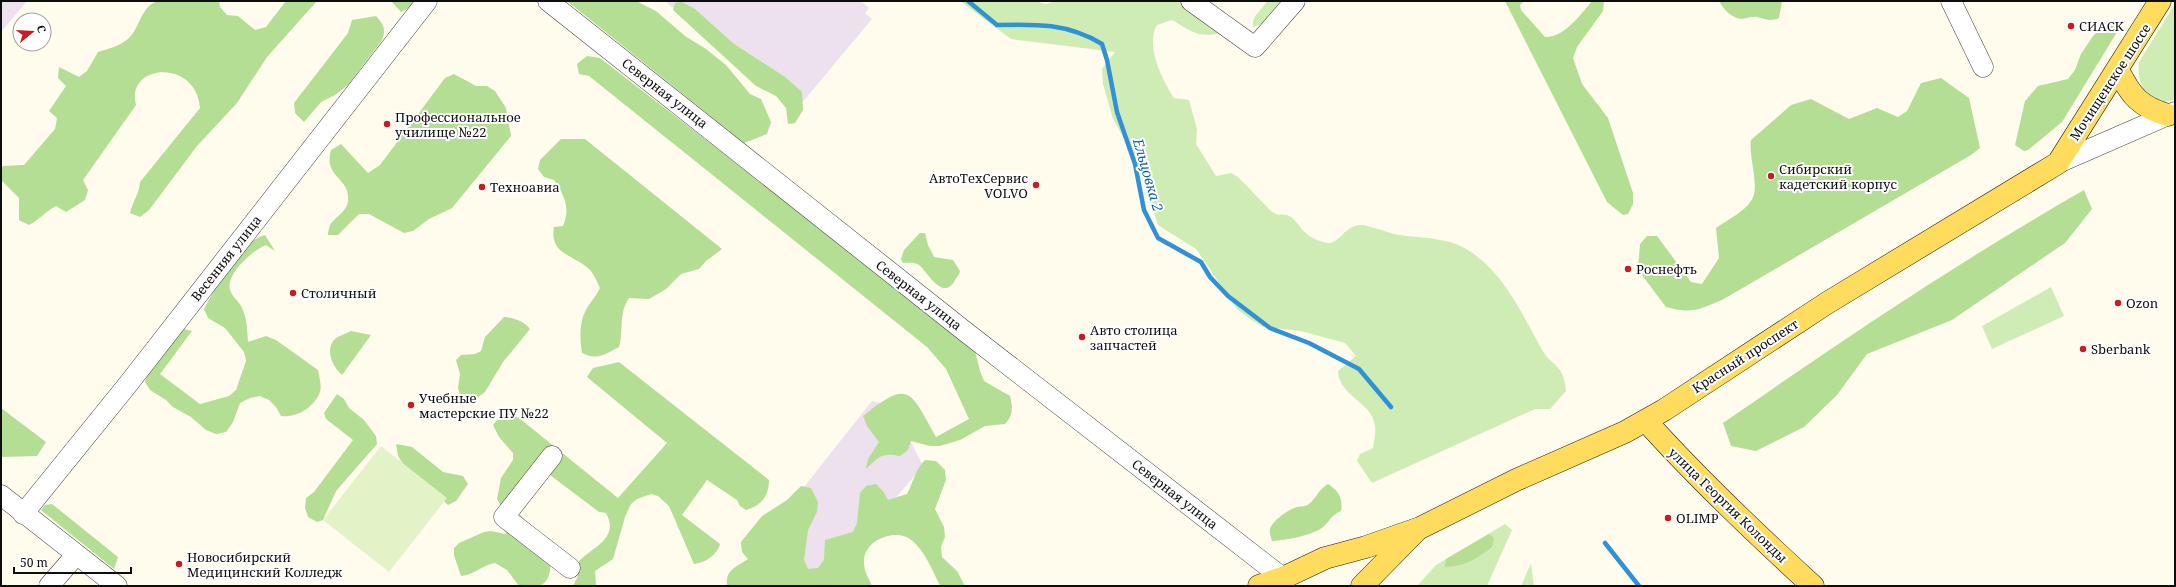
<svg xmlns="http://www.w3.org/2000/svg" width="2176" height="587" font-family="'Noto Serif',serif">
<rect width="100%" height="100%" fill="#fffcee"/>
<g fill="#ece1ed">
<polygon points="1,1 27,1 1,32"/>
<polygon points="667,1 861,1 869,8 865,13 872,19 796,110 667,3"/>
<polygon points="872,401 880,403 902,424 923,466 820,586 787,586 800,492"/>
</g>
<g fill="#d0ecb5">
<path d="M960 1H1034L1046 4 1056 1H1182L1222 33C1197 38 1193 32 1172 20L1157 25C1145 45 1162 80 1174 98L1189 100 1197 129 1196 144 1216 176 1231 173 1238 177 1271 211 1278 215C1295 212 1296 226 1308 235 1313 239 1322 242 1328 243 1339 244 1345 225 1361 225 1369 225 1388 233 1399 235 1416 237 1434 238 1450 242 1496 256 1520 310 1541 348 1551 367 1564 363 1566 391L1550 409H1535L1372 483 1357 461 1360 454 1373 448C1374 441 1376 432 1375 426 1372 401 1339 397 1338 371L1356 356 1345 343 1301 331 1263 327 1250 319 1237 309 1196 249 1158 225 1135 158 1113 119 1103 84 1102 69 1115 52 1011 39Z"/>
<path d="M1267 1H1289L1268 22 1253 27C1251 16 1262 10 1267 1Z"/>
<path d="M2175 4V99C2149 111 2136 84 2139 62Z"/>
<polygon points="2051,287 2064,316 1992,349 1982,326"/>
<polygon points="1505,524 1512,530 1487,586 1417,586 1436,565"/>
<polygon points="1531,563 1534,586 1521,586"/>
</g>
<g fill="#b3de93">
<path d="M158 1H219L220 7 227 15 238 16 255 30 266 27 286 1H317L267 57 237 103 197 146 149 210 140 217 130 213C133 201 139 194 140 182L200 108C196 58 125 64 136 105L83 180 88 190 85 200 66 212 56 206C45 212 39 220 29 225L19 220V198L1 180V169L3 166 24 165 55 129 57 118 49 111 66 86 58 78 59 67 79 77 87 71 98 52C108 49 120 46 129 38 141 26 140 7 158 1Z"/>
<polygon points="391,1 412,1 411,7 401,12"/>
<polygon points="567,1 636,1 656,11 685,36 706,49 726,65 750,94 761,99 771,122 767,134 744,143"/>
<path d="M1505 1H1524L1520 5 1521 10 1545 37C1564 38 1581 14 1592 1H1604L1603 11 1577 47 1573 58 1582 84 1608 118 1633 193V204L1628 214 1623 215 1607 202Z"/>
<path d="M1719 1H1782L1779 18C1770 22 1766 19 1757 17 1752 16 1746 19 1741 19 1732 18 1723 9 1719 1Z"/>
<polygon points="682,2 695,9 734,44 785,77 802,92 803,110 795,123 788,124 786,108 776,96 756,86 673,10 675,3"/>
<path d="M376 16C384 25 386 29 382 40L348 85 335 95 321 102 304 122 295 113 294 103 348 33 352 20Z"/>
<polygon points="2108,21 2122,24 2062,122 2028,150 2024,151 2015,145 2025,101 2038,86 2068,79 2075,70 2081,54 2093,36"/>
<path d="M587 56 600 58 938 319 975 351 980 371 984 381 1010 396C1013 408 1013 415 1005 424L985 426 960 440 940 446H930L911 441 908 450 900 456C882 452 878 457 866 469L868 459 879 442 867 426 863 416C910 378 910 391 936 437L969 419 946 369 927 347 589 76 579 74 577 64Z"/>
<path d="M454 74 476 86H487L495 91 506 108 511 136 452 208 429 219 413 231 404 233 369 214H359L338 235H328C328 232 329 228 330 225 335 217 348 211 348 200 350 177 323 178 331 150L341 144 368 173 380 165 445 78Z"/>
<path d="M1941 78 1969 98 1980 148 1971 155 1722 300C1697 310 1692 314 1666 307L1638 270 1640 244 1647 236H1657L1691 282 1702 284 1719 258 1716 228C1727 220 1744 212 1751 201 1761 188 1748 157 1751 140L1791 105 1811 99 1849 119 1877 108 1898 117 1907 111 1921 83Z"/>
<path d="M561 139H585L722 249 706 261 699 269 681 274 666 289 649 299 629 298C618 314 624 330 619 347 605 354 598 361 582 353 580 341 579 324 585 312 589 303 596 297 600 288 597 282 595 276 591 271 575 254 549 256 554 227L563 226C571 208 564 195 554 180L544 177 538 169 540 160Z"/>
<path d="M2084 190 2092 209 2065 243 1952 320 1867 354 1837 395 1804 427 1756 451 1731 446 1723 423C1841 341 1960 261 2084 190Z"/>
<path d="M920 233H925L928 245 934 257 953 260 960 271C959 276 956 278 954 282 942 301 926 270 919 265 915 262 908 263 903 263L901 259 904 250Z"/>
<path d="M265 235 275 251 266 245C253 250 225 274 230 290 232 296 238 301 241 306 247 317 247 329 248 342L266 336 276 340 318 370C319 376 322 386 320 392 314 408 296 418 281 416L276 407 269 400 260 396 250 398 240 403 233 422 226 432 216 434 206 430 191 417 173 407 166 400 150 390 145 382 151 364 184 329 192 331 160 374 200 404 229 396 236 390 246 361 244 352 225 328 208 318 204 309C217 285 237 243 265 235Z"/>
<path d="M504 317C515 318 524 321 530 329L503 362 485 392 474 400 460 395 458 388 460 374 456 360 461 355 475 354 481 351 485 337Z"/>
<path d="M351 331 371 335 342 375C333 367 325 351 334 340 337 336 346 334 351 331Z"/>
<path d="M619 362 769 480C769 496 761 506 746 510L740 506 737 500 707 480 682 515 720 544C717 555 705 563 694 564L669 506 658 496 651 494 637 499 631 504 625 517 613 559 595 571 596 586H573L578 576 579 561C593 547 620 538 606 513L599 512 550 475 519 514 550 544C551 556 554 583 538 586 532 587 525 586 519 586L507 570 495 563C482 565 474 575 461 576L454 555V548L459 543 484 532 491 531 505 534 511 529 510 523 497 499 501 478 513 460V453L499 437 493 425 504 412 519 418 618 498 667 443 587 377 593 368Z"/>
<polygon points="337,394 344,399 349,408 364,420 376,436 377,444 336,491 323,520 317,522 308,517 305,508 306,498 314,492 353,440 326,419 324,413"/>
<polygon points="1,408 46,442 37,456 1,457"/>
<polygon points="396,444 412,447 443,472 463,476 468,484 456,501 448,505 433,491 415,483 398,456"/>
<path d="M925 460 936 461 945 470 946 480 935 509 944 527 945 537 941 547 942 557 957 571 965 586H940C933 571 924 549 910 539 894 528 862 541 864 563 864 571 869 579 872 586H727C725 570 736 567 748 559L742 552 741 542 762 516 787 500 801 486 811 488 818 502 817 512 808 530 804 560 808 569 818 568 824 560 825 540 853 532 857 523 860 493 866 486 876 484 883 491 888 500 907 494C913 483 916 468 925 460Z"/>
<path d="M1328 484C1339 491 1343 498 1341 511 1330 516 1331 520 1323 527 1311 536 1287 540 1272 541 1271 537 1269 533 1270 529 1272 521 1289 509 1297 507 1301 506 1305 507 1309 504 1317 497 1318 490 1328 484Z"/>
<polygon points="52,504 118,557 114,569 41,510 45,505"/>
<path d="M1489 534 1494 538 1492 547C1478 558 1464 567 1445 567L1446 559Z"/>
</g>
<polygon fill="#e3f3c7" points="381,446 447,498 389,572 323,520"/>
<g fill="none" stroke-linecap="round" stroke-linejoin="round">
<g stroke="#3191d6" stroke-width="4.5">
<path d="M968 1 997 25C1036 24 1067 23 1102 44L1107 60 1117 112 1135 164 1144 210 1158 238 1201 262 1210 277 1228 296 1270 328 1309 343 1359 369 1391 407"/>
<polyline points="1605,543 1639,586"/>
</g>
<g stroke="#404040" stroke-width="21">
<g id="minor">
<polyline points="548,1 967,333 1283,578"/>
<polyline points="1191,1 1255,47 1295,1"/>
<polyline points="1951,1 1983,67"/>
<polyline points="2058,163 2175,112"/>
<polyline points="552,456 504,517 570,568"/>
<polyline points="1,495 117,586"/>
<polyline points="23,514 129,383 427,1"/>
<polyline points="49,586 76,555"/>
</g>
</g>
<g stroke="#1e1e1e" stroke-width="23">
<g id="major">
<path d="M2118 70C2131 96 2140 107 2168 115"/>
<path d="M1646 421C1698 479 1755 533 1813 586"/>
<polyline points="1259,586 1283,578 1325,558 1366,547 1420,528 1516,480 1625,432 1664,410 1827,303 2058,163 2160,1"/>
<polyline points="1362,586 1416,531"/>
</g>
</g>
<use href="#minor" stroke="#fff" stroke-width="20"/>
<use href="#major" stroke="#ffdb5e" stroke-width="22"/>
</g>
<g fill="#c71c21" stroke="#fff" stroke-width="1.5">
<circle cx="2071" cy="26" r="4"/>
<circle cx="387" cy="124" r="4"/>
<circle cx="1771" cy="176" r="4"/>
<circle cx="1036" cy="185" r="4"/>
<circle cx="482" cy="187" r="4"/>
<circle cx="1628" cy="269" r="4"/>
<circle cx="293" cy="293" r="4"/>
<circle cx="2118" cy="303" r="4"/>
<circle cx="1082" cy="337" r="4"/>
<circle cx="2083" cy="349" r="4"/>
<circle cx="411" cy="405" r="4"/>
<circle cx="1668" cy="518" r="4"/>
<circle cx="179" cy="564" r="4"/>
</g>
<g text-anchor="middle" stroke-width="4" stroke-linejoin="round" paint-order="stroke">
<g font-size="13" fill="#0d0d0d" stroke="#fff" text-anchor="start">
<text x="2079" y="31">СИАСК</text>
<text x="395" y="122">Профессиональное<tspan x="395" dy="15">училище №22</tspan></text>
<text x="1779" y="174">Сибирский<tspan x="1779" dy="15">кадетский корпус</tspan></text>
<text x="1028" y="183" text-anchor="end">АвтоТехСервис<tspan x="1028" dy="15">VOLVO</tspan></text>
<text x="490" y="192">Техноавиа</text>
<text x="1636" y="274">Роснефть</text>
<text x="301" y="298">Столичный</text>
<text x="2126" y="308">Ozon</text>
<text x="1090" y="335">Авто столица<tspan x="1090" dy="15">запчастей</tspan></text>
<text x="2091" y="354">Sberbank</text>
<text x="419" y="403">Учебные<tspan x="419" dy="15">мастерские ПУ №22</tspan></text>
<text x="1676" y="523">OLIMP</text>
<text x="187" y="562">Новосибирский<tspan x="187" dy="15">Медицинский Колледж</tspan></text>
</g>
<g font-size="13" fill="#0d0d0d" stroke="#fff">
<text transform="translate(2110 82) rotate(-57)" y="5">Мочищенское шоссе</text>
<text transform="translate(665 93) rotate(38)" y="5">Северная улица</text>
<text transform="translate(226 258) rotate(-52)" y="5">Весенняя улица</text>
<text transform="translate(919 295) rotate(38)" y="5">Северная улица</text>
<text transform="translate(1745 356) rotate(-33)" y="5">Красный проспект</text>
<text transform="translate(1175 494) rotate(38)" y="5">Северная улица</text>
<text transform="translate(1728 505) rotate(44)" y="5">улица Георгия Колонды</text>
</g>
<g font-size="14" font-style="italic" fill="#0e61a8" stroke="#fff">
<text transform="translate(1148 175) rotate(74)" y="5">Ельцовка 2</text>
</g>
</g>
<rect width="2176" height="587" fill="none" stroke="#0d0d0d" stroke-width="4"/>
<g transform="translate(32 32) rotate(72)"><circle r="19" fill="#ffffff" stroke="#9e9e9e"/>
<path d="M0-3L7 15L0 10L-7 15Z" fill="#c71c21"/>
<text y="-6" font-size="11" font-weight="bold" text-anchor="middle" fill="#0d0d0d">С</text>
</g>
<path d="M14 567v6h117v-6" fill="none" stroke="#0d0d0d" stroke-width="2"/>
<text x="20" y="567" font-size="12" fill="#0d0d0d" stroke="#ffffff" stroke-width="3" paint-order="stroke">50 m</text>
</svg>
